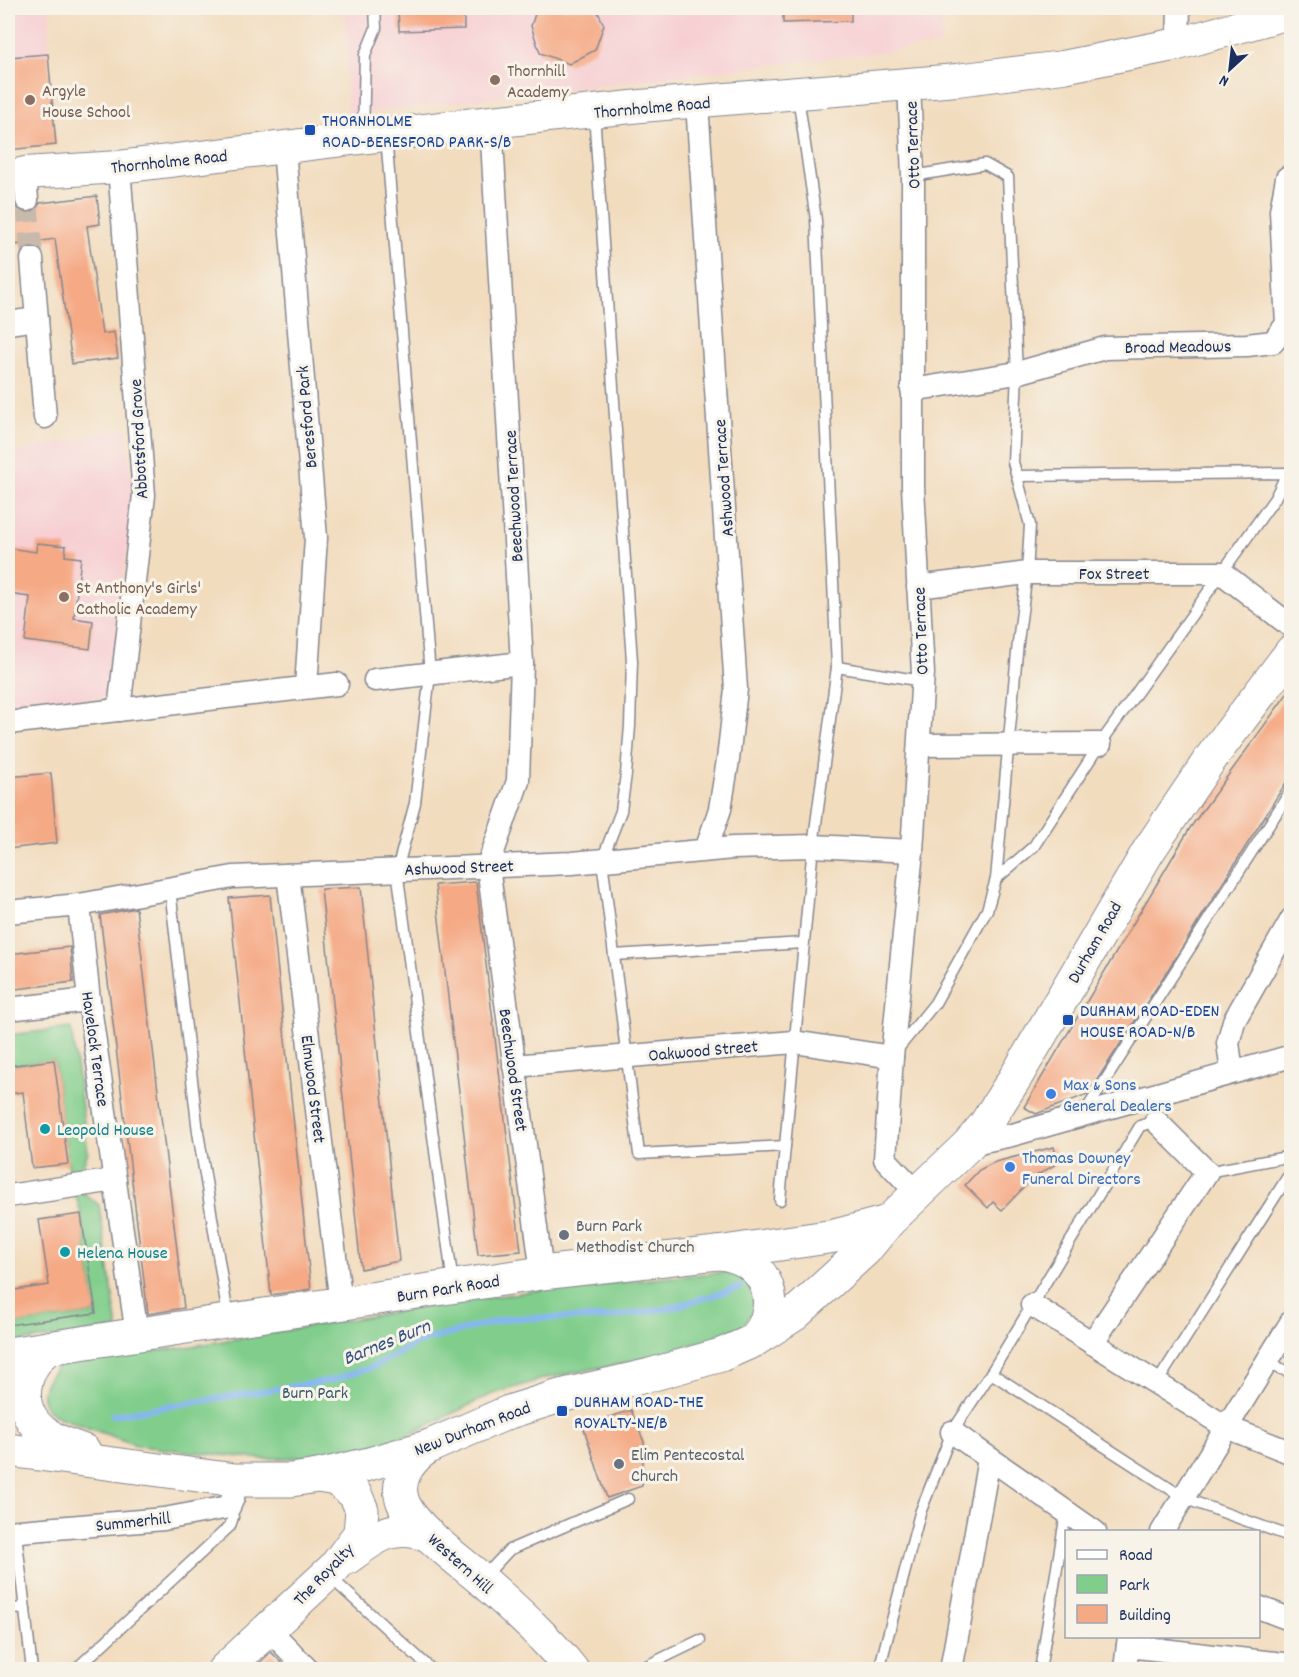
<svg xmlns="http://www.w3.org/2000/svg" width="1299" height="1677" font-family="Dekko,sans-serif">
<rect width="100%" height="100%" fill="#f7f3e8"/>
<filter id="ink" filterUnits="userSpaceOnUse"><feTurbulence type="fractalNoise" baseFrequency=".0167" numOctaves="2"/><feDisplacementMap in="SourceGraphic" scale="12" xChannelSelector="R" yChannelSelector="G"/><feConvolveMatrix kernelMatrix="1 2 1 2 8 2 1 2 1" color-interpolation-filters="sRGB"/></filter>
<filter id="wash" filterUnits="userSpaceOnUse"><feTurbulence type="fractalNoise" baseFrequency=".008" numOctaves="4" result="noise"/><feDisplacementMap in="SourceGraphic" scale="24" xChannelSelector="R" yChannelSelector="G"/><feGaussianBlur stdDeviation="1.35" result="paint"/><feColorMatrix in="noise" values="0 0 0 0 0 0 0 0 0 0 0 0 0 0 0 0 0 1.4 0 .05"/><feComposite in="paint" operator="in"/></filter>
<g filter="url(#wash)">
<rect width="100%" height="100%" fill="#f2dcbe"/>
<g fill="#f7cfd3">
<polygon points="8,8 50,8 48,54 56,145 8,150"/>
<polygon points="345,8 943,8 941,45 347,115"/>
<polygon points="126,428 134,496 109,697 8,707 8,454"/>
</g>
<g fill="#81ce8c" stroke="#4e7e75" stroke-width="1.5">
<polygon points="71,1028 88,1152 74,1186 99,1205 118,1329 8,1343 8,1325 96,1313 81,1214 68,1164 54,1060 8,1066 8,1035"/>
<path d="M726 1272 741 1275 751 1283 754 1308 744 1326 724 1335 635 1361 546 1378 490 1395 406 1436 372 1447 321 1456 264 1459 232 1456 139 1446 61 1418C56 1415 47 1412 45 1406 37 1389 51 1372 63 1362L187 1347 413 1309 546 1289Z"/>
</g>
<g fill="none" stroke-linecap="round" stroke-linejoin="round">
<polyline stroke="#87b6f2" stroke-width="6" points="113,1415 332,1380 375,1366 419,1342 509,1318 604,1318 670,1308 741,1287"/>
</g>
<g id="blocks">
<g fill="#f5a984">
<polygon points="398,8 464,8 464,29 399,31"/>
<polygon points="537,8 596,8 604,25 595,50 569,64 540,53 531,26"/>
<polygon points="783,8 851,8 851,21 783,23"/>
<polygon points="48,54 56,145 8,150 8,57"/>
<polygon points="97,196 100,224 87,226 102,334 114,332 118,358 72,364 55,239 8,246 8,208 15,207 21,212 29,213 35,211 40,203"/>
<polygon points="37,543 66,546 65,556 81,558 74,618 93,621 90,649 25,641 30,597 8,594 8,548 36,552"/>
<polygon points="1292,687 1292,773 1178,954 1088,1094 1036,1114 1024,1107 1190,828"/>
<polygon points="51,773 57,843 8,849 8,777"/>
<polygon points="476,882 521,1251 478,1255 435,885"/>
<polygon points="361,887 399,1261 361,1269 321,889"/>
<polygon points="270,895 311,1289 271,1295 229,898"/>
<polygon points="136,908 184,1308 148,1314 100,915"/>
<polygon points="70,947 73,982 8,990 8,954"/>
<polygon points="54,1060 68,1164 32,1168 23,1092 8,1094 8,1066"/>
<polygon points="1054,1147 1058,1163 1034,1177 1002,1210 993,1202 988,1208 965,1185 979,1170 995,1162"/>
<polygon points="81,1214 96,1313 8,1325 8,1291 49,1285 39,1220"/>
<polygon points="631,1410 644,1442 642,1486 607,1498 583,1426"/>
<polygon points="271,1652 289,1670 252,1670"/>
</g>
</g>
</g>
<g filter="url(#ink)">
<use href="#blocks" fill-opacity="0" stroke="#86868e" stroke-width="1.5"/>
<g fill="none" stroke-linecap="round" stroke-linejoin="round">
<polyline stroke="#c7b9ab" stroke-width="22" stroke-dasharray="22 11" stroke-linecap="butt" points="27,200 32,259"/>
<g stroke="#86868e" stroke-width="13">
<g id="lane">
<polyline points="594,113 632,661 630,726 626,774 621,811 602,860 639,1154 785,1146"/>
<polyline points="363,135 365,55 376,28 375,8"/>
<polyline points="386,136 430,674 415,803 397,870 453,1284"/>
<polyline points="837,667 922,681"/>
<polyline points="996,879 1034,846 1100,744 1275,498 1287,473 1017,476"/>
<polyline points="170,889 198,1132 228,1316"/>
<polyline points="614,955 803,943"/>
<polyline points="897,1050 935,1003 987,910 996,879 1018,642 1027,573 1030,525 1013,462 1017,373 1008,177 985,164 913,176"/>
<polyline points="1085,1112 1292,789"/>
<polyline points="1207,1172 1292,1156"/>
<polyline points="780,1200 813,846 837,667 816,220 798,96"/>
<polyline points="1266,1363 1292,1373"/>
<polyline points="991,1373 1186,1499 1292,1537"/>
<polyline points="1157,1383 1292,1170"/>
<polyline points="16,1533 32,1670"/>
<polyline points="330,1577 432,1670"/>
<polyline points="483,1578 509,1550 628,1499"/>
<polyline points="8,1608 25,1609"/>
<polyline points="75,1670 230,1526 233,1517 229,1507"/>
<polyline points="638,1670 700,1640"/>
<polyline points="879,1670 920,1513 952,1432 991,1373 1140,1126 1156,1121"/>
<polyline points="1040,1670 1066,1513"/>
</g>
</g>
<g stroke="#86868e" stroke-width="25">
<g id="street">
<polyline points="1178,44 1179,8"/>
<polyline points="909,84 913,176 913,487 923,673 912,851 892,1057 885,1159 918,1194"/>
<polyline points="697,103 736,689 728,760 720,809 706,850"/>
<polyline points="491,122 522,663 518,781 488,866 542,1273"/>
<polyline points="284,148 316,538 306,687"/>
<polyline points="25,173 27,200"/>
<polyline points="32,259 45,417"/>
<polyline points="8,323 37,319"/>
<polyline points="912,390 1017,373 1105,348 1247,345 1273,342 1287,324 1281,211 1287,178 1292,175"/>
<polyline points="918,587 1027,573 1222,573 1292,627"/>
<polyline points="375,680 522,663"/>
<polyline points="119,710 144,495 119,167"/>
<polyline points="8,723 337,684"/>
<polyline points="919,745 1100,744"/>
<polyline points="288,875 341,1304"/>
<polyline points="79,905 89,1000 137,1335"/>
<polyline points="8,912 79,905 233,877 572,863 733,848 813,846 912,851"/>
<polyline points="8,1009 89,1000"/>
<polyline points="514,1066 794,1042 892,1057"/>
<polyline points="1232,1072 1228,1043 1234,1021 1292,919"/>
<polyline points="969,1144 1012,1135 1292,1056"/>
<polyline points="8,1196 115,1180"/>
<polyline points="1032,1305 1226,1427 1292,1453"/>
<polyline points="1092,1343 1207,1172 1156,1121"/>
<polyline points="952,1432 1095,1532"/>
<polyline points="8,1532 164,1519 229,1507 233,1498 235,1480"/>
<polyline points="1162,1532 1292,1321"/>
<polyline points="1258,1607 1292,1620"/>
<polyline points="268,1628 308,1670"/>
<polyline points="1128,1646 1292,1665"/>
<polyline points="951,1670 989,1459"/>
<polyline points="1125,1670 1129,1636"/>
</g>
</g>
<g stroke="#86868e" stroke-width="34">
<polyline id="secondary" points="8,177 25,173 119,167 491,122 641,106 957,80 1063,67 1178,44 1292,12"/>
</g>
<g stroke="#86868e" stroke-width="35">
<g id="primary">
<path d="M430 1446C411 1457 394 1479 403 1502 412 1527 460 1561 481 1579 512 1607 546 1637 572 1670"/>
<path d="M347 1558C377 1536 391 1523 429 1535"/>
<polyline points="224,1670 335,1567 360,1533 362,1510 355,1494 336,1479 318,1476"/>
</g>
</g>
<g stroke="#86868e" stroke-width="35">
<g id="highway">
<path d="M719 1253C767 1257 786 1306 753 1341"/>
<path d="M48 1348C22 1369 14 1407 42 1431 53 1441 70 1446 84 1451"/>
<polyline points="8,1354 542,1273 717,1253 835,1236 888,1222"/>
<polyline points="8,1450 235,1480 291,1480 318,1476 369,1464 430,1446 509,1412 560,1396 650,1375 721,1355 753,1341 795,1314 865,1250 888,1222 969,1144 985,1125 1017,1075 1149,850 1211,758 1292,651"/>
</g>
</g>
<use href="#lane" stroke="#fff" stroke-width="10"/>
<use href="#street" stroke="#fff" stroke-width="22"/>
<use href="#secondary" stroke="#fff" stroke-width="32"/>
<use href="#primary" stroke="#fff" stroke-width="33"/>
<use href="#highway" stroke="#fff" stroke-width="33"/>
</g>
</g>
<g fill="#8d6e63" stroke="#f7f3e8" stroke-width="2">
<circle cx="495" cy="80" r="6"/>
<circle cx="30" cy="100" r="6"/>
<circle cx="64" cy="597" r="6"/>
</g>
<g fill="#1a4fb4" stroke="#f7f3e8" stroke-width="2">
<rect x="304" y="124" width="12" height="12" rx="3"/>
<rect x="1062" y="1014" width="12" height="12" rx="3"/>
<rect x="556" y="1405" width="12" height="12" rx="3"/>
</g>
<g fill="#3f7fe0" stroke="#f7f3e8" stroke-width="2">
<circle cx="1051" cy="1094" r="6"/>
<circle cx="1010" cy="1167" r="6"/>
</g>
<g fill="#0f9aa8" stroke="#f7f3e8" stroke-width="2">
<circle cx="45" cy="1129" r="6"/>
<circle cx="65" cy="1252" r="6"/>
</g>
<g fill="#6b7280" stroke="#f7f3e8" stroke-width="2">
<circle cx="564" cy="1235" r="6"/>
<circle cx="619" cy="1464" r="6"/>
</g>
<g text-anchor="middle" stroke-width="6" stroke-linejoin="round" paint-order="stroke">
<g font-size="18" fill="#785e54" stroke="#f7f3e8" text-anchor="start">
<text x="507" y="76">Thornhill<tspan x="507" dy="21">Academy</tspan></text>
<text x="42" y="96">Argyle<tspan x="42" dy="21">House School</tspan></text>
<text x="76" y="593">St Anthony's Girls'<tspan x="76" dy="21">Catholic Academy</tspan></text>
</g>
<g font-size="18" fill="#1b2f5e" stroke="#f7f3e8">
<text transform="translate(652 107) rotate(-5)" y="6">Thornholme Road</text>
<text transform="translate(912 145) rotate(-92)" y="6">Otto Terrace</text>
<text transform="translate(169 161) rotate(-6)" y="6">Thornholme Road</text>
<text transform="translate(1178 346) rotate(-1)" y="6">Broad Meadows</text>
<text transform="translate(306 417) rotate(-95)" y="6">Beresford Park</text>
<text transform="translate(138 439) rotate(-93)" y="6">Abbotsford Grove</text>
<text transform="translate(723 478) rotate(-94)" y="6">Ashwood Terrace</text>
<text transform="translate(513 496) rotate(-93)" y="6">Beechwood Terrace</text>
<text x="1114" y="579">Fox Street</text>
<text transform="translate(920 631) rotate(-92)" y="6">Otto Terrace</text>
<text transform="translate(459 867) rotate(-2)" y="6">Ashwood Street</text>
<text transform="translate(1094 942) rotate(-60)" y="6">Durham Road</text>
<text transform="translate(96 1049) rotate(82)" y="6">Havelock Terrace</text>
<text transform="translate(703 1050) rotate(-5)" y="6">Oakwood Street</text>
<text transform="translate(514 1070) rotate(82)" y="6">Beechwood Street</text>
<text transform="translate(314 1089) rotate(83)" y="6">Elmwood Street</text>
<text transform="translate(448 1288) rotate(-9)" y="6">Burn Park Road</text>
<text transform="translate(472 1428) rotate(-21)" y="6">New Durham Road</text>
<text transform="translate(133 1521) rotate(-6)" y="6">Summerhill</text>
<text transform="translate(461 1563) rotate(42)" y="6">Western Hill</text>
<text transform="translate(323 1574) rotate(-46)" y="6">The Royalty</text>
</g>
<g font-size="18" fill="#164399" stroke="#f7f3e8" text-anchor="start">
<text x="322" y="126">THORNHOLME<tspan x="322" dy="21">ROAD-BERESFORD PARK-S/B</tspan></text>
<text x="1080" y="1016">DURHAM ROAD-EDEN<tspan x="1080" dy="21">HOUSE ROAD-N/B</tspan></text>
<text x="574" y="1407">DURHAM ROAD-THE<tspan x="574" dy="21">ROYALTY-NE/B</tspan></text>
</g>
<g font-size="18" fill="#366cbe" stroke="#f7f3e8" text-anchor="start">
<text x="1063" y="1090">Max &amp; Sons<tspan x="1063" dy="21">General Dealers</tspan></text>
<text x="1022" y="1163">Thomas Downey<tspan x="1022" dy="21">Funeral Directors</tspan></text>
</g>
<g font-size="18" fill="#0d838f" stroke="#f7f3e8" text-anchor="start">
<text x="57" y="1135">Leopold House</text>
<text x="77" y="1258">Helena House</text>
</g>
<g font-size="18" fill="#5b616d" stroke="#f7f3e8" text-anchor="start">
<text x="576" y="1231">Burn Park<tspan x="576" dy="21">Methodist Church</tspan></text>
<text x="631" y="1460">Elim Pentecostal<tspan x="631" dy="21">Church</tspan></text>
</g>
<g font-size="18" fill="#34576a" stroke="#f7f3e8">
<text x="315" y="1398">Burn Park</text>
</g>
<g font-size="20" font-style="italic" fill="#365183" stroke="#f7f3e8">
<text transform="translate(386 1341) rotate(-22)" y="7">Barnes Burn</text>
</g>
</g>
<rect width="1299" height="1677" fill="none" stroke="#f7f3e8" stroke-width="30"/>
<rect x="1065" y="1530" width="195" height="108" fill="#f7f3e8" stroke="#9fa5b1" stroke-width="1.5"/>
<rect x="1077" y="1550" width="30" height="9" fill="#ffffff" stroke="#9fa5b1" stroke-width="1.5"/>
<text x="1119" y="1560" font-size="18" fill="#1b2f5e">Road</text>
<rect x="1077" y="1575" width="30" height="18" fill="#81ce8c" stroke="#9fa5b1" stroke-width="1.5"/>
<text x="1119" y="1590" font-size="18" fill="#1b2f5e">Park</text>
<rect x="1077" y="1605" width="30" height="18" fill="#f5a984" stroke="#9fa5b1" stroke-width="1.5"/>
<text x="1119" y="1620" font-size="18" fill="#1b2f5e">Building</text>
<g transform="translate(1230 69) rotate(207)" stroke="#f7f3e8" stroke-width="4.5" paint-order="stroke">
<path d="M0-4.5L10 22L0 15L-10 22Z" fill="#1b2f5e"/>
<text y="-9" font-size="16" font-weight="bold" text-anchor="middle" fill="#1b2f5e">N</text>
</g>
</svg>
